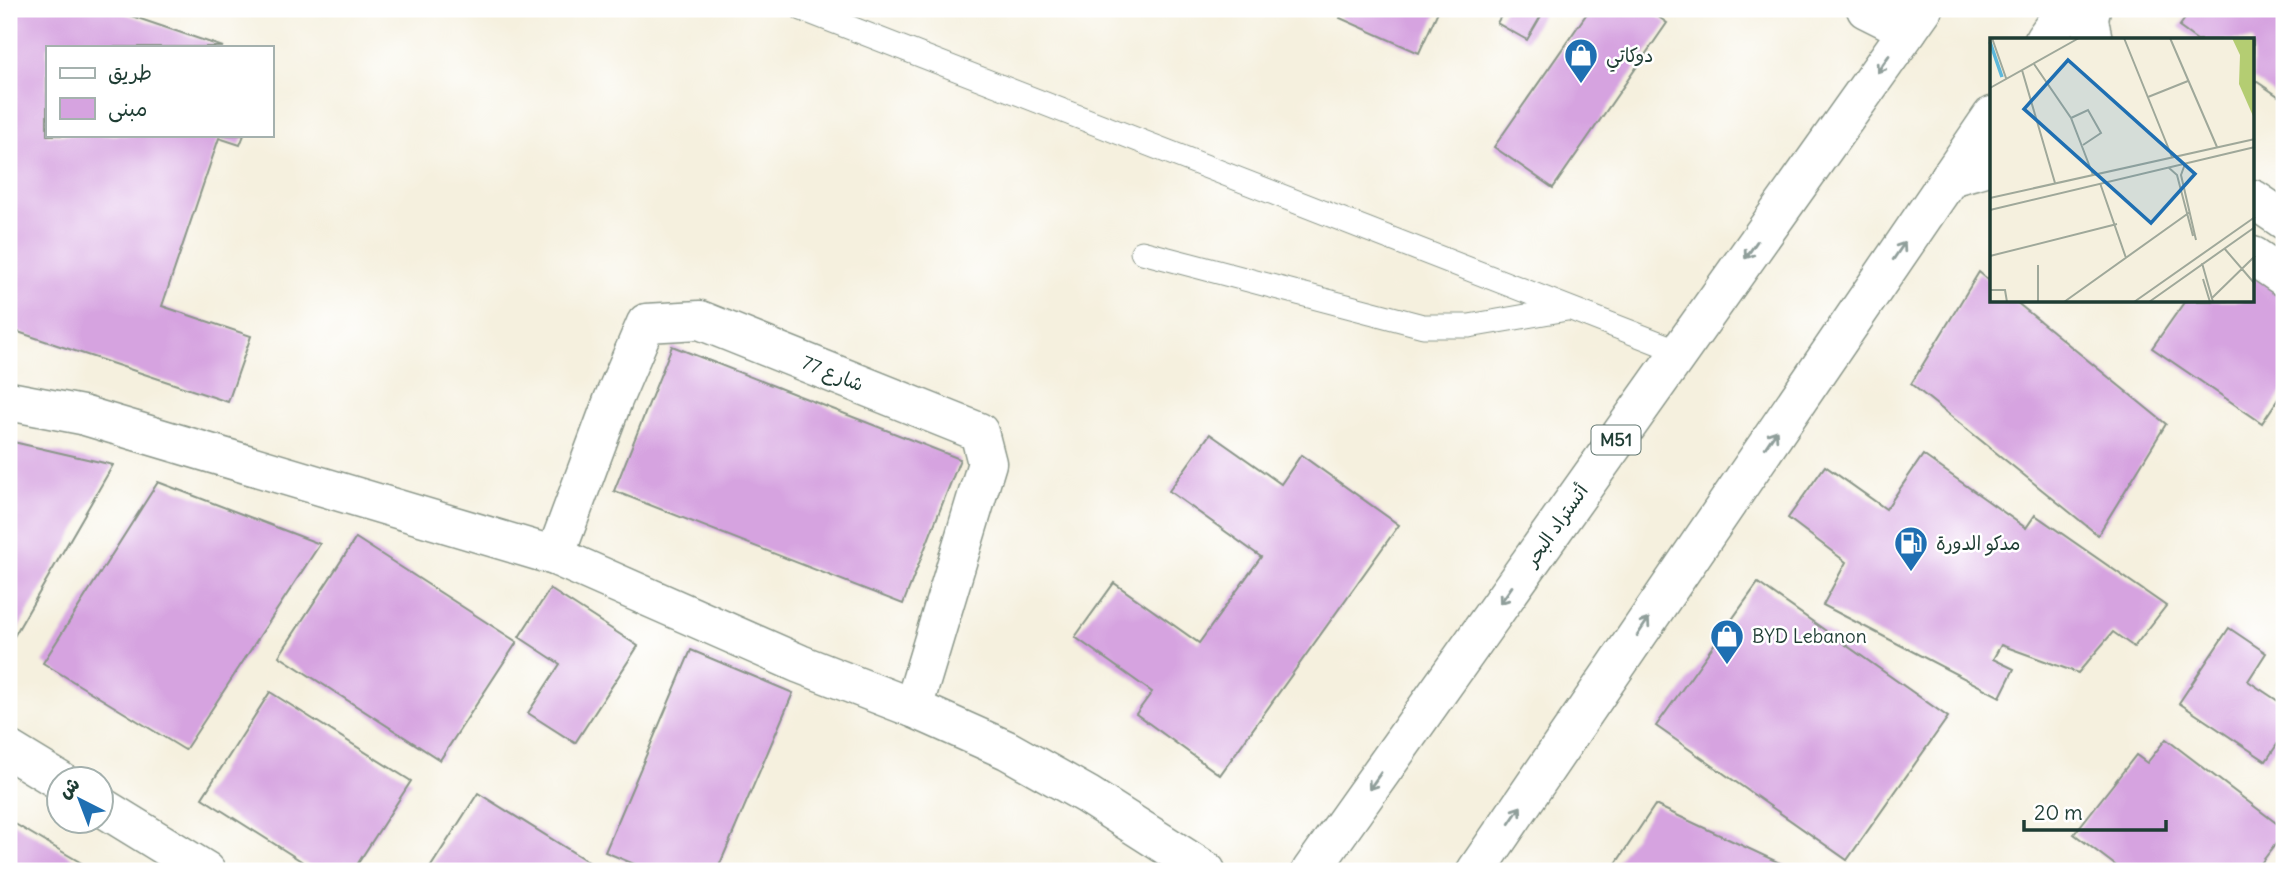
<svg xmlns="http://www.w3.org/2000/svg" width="2293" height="880" font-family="Delius,'Playpen Sans Arabic',sans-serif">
<rect width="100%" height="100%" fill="#fff"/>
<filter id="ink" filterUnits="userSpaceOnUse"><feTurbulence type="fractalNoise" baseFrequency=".0143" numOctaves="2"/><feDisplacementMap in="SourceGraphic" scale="14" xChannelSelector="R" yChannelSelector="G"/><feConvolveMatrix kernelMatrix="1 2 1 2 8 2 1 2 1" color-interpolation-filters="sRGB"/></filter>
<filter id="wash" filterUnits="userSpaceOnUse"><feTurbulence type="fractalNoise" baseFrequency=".00686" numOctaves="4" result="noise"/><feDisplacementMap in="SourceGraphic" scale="28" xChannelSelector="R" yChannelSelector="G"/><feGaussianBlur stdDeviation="1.57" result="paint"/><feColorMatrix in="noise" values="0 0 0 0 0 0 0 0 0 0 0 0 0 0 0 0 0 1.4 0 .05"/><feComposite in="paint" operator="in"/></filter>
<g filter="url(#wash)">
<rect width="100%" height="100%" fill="#f5f0de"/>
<g id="blocks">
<g fill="#d6a3e0">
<polygon points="9,9 111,9 223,47 47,47 47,135 244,135 240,145 219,138 162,306 251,336 228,402 9,329"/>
<polygon points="1344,9 1439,9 1419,53 1340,18"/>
<polygon points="1505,9 1545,9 1527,40 1497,23"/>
<polygon points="1590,9 1647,9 1667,23 1553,188 1494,147"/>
<polygon points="2192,9 2284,9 2284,100 2253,79 2253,40 2197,40 2179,27"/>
<polygon points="2253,271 2284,293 2284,390 2262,423 2152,348 2185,301 2253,301"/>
<polygon points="1979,272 1992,283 1992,301 2015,301 2166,424 2098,535 1911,384"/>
<polygon points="672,346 960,459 903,604 614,491"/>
<polygon points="1210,434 1281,484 1301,455 1399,525 1220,775 1136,714 1152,692 1075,637 1114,583 1199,643 1261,557 1169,491"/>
<polygon points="9,441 113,465 9,645"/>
<polygon points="1923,455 2026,528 2035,515 2166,606 2134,647 2113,632 2078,673 2001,645 1993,659 2014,669 2000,697 1823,605 1846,562 1788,518 1825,466 1886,509"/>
<polygon points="158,482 320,544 185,750 43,663"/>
<polygon points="356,538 517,642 440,760 279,656"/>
<polygon points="1758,583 1948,717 1847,860 1656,726"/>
<polygon points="550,589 638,646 575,743 528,713 560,664 519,637"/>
<polygon points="2229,628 2266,653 2248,681 2284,705 2284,734 2266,761 2179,703"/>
<polygon points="691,650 793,693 717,871 651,871 605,852"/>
<polygon points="270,692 411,781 353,871 317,871 202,798"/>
<polygon points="2166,739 2284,829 2284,833 2255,871 2123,871 2074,834 2136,755 2147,763"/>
<polygon points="478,793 603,871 428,871"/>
<polygon points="1655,805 1797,871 1611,871"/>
<polygon points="10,821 95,871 9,871"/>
</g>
</g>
</g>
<g filter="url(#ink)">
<use href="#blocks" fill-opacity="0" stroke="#8a9689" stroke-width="2"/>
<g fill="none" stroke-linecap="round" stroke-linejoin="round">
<g stroke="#8a9689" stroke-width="25">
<g id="service">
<polyline points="802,9 1679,351"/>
<polyline points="1142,252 1423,326 1469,326 1567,309"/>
</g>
</g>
<g stroke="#8a9689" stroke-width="41">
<g id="minor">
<polyline points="9,401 82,415 555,556 800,664 913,708 1007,750 1087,795 1206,871"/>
<polyline points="555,556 613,400 646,323 700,320 979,432 987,463 913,708"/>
<polyline points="9,750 60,781"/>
<polyline points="102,807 206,871"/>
</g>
</g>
<g stroke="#8a9689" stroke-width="41">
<g id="tertiary">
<polyline points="1866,9 1908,30"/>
<polyline points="2091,9 2089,20 2093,40"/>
<polyline points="1950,177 1992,165"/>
<polyline points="2253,199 2284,220"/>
<polyline points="2253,256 2284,277"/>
</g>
</g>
<g stroke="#8a9689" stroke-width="41">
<g id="motorway">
<polyline points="2044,40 2066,9"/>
<polyline points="1311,871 1923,9"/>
<polyline points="1476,871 1992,116"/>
</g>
</g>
<use href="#service" stroke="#fff" stroke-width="23"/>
<use href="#minor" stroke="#fff" stroke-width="38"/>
<use href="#tertiary" stroke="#fff" stroke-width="38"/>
<use href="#motorway" stroke="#fff" stroke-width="38"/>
</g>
<defs><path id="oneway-shaft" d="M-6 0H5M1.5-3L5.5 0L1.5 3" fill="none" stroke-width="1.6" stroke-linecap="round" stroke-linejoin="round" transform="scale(1.75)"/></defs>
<g stroke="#8f9e9a">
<use href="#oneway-shaft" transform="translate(1883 64) rotate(125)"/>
<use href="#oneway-shaft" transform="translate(1751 250) rotate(125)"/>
<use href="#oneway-shaft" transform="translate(1899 251) rotate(-56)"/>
<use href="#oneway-shaft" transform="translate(1771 439) rotate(-56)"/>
<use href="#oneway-shaft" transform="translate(1506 595) rotate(125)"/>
<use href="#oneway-shaft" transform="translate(1643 627) rotate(-56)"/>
<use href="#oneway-shaft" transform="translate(1375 781) rotate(125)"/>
<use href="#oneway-shaft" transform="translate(1515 815) rotate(-56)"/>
</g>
</g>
<defs>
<g id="shop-pin" transform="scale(1.75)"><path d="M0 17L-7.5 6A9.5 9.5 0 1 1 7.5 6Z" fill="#1f6fb2" stroke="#fff"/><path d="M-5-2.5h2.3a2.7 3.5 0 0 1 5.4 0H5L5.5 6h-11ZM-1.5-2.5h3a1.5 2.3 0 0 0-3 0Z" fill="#fff"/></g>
<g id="fuel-pin" transform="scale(1.75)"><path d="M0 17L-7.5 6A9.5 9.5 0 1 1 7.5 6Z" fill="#1f6fb2" stroke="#fff"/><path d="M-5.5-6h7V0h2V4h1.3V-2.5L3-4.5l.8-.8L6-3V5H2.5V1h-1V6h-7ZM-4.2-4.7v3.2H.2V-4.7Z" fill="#fff"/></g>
</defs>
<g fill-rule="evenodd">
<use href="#shop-pin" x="1581" y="55"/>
<use href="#fuel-pin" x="1911" y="543"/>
<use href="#shop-pin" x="1727" y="636"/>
</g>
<g text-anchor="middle" stroke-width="5" stroke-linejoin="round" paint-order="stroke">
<rect fill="#fff" stroke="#627771" stroke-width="2" x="1591.5" y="425.5" width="49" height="29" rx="5"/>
<g font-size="18" font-weight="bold" fill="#1f3d34">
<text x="1616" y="446">M51</text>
</g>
<g font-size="19" fill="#1f3d34" stroke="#fff" text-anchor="start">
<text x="1606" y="62">دوكاتي</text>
<text x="1936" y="550">مدكو الدورة</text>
<text x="1752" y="643">BYD Lebanon</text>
</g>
<g font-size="19" fill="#1f3d34" stroke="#fff">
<text transform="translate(833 373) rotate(22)" y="7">شارع 77</text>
<text transform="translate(1556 525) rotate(-55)" y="7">أتستراد البحر</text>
</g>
</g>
<g transform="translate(1990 38)">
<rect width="264" height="264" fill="#f5f0de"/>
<path d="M242 0H264L263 78 249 46 250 17Z" fill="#b4cd72"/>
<path fill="none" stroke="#5db8db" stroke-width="3.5" d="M0 4 12 39"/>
<path fill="none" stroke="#9fa89a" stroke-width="2" d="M2 0 16 40M134 0 182 119M180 0 227 109M44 26 81 80 103 137M32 32 65 145M0 50 89 0M158 59 198 43M81 80 98 72 111 95 93 107M195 126 191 137 206 202M178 129 187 137 203 198M110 145 136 220M0 160 265 101M0 172 265 109M234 210 265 246M0 218 127 186M212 225 223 264M48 227V264M213 241 220 264M0 252H15L17 264M222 260 265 218M74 264 200 174M144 264 265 179M159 264 265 189"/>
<path fill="#1f6fb2" fill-opacity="0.15" stroke="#1f6fb2" stroke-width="3.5" d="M78 22 205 136 161 185 34 71Z"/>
<rect width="264" height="264" fill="none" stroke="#1f3d34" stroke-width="3.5"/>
</g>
<rect width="2293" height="880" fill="none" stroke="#fff" stroke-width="35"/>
<rect x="46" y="46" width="228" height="91" fill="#ffffff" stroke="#a5b1ae" stroke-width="2"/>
<rect x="60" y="68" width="35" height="10" fill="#ffffff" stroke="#a5b1ae" stroke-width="2"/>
<text x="108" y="80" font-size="21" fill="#1f3d34">طريق</text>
<rect x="60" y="98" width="35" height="21" fill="#d6a3e0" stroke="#a5b1ae" stroke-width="2"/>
<text x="108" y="116" font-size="21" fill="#1f3d34">مبنى</text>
<g transform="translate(80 800) rotate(318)"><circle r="33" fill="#ffffff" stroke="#a5b1ae" stroke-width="2"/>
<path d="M0-5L12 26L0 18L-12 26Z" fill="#1f6fb2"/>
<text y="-10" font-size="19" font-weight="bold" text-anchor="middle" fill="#1f3d34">ش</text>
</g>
<path d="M2024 820v10h142v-10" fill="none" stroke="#1f3d34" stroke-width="3.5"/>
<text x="2034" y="820" font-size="21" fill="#1f3d34" stroke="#ffffff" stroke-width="5" paint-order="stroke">20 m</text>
</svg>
